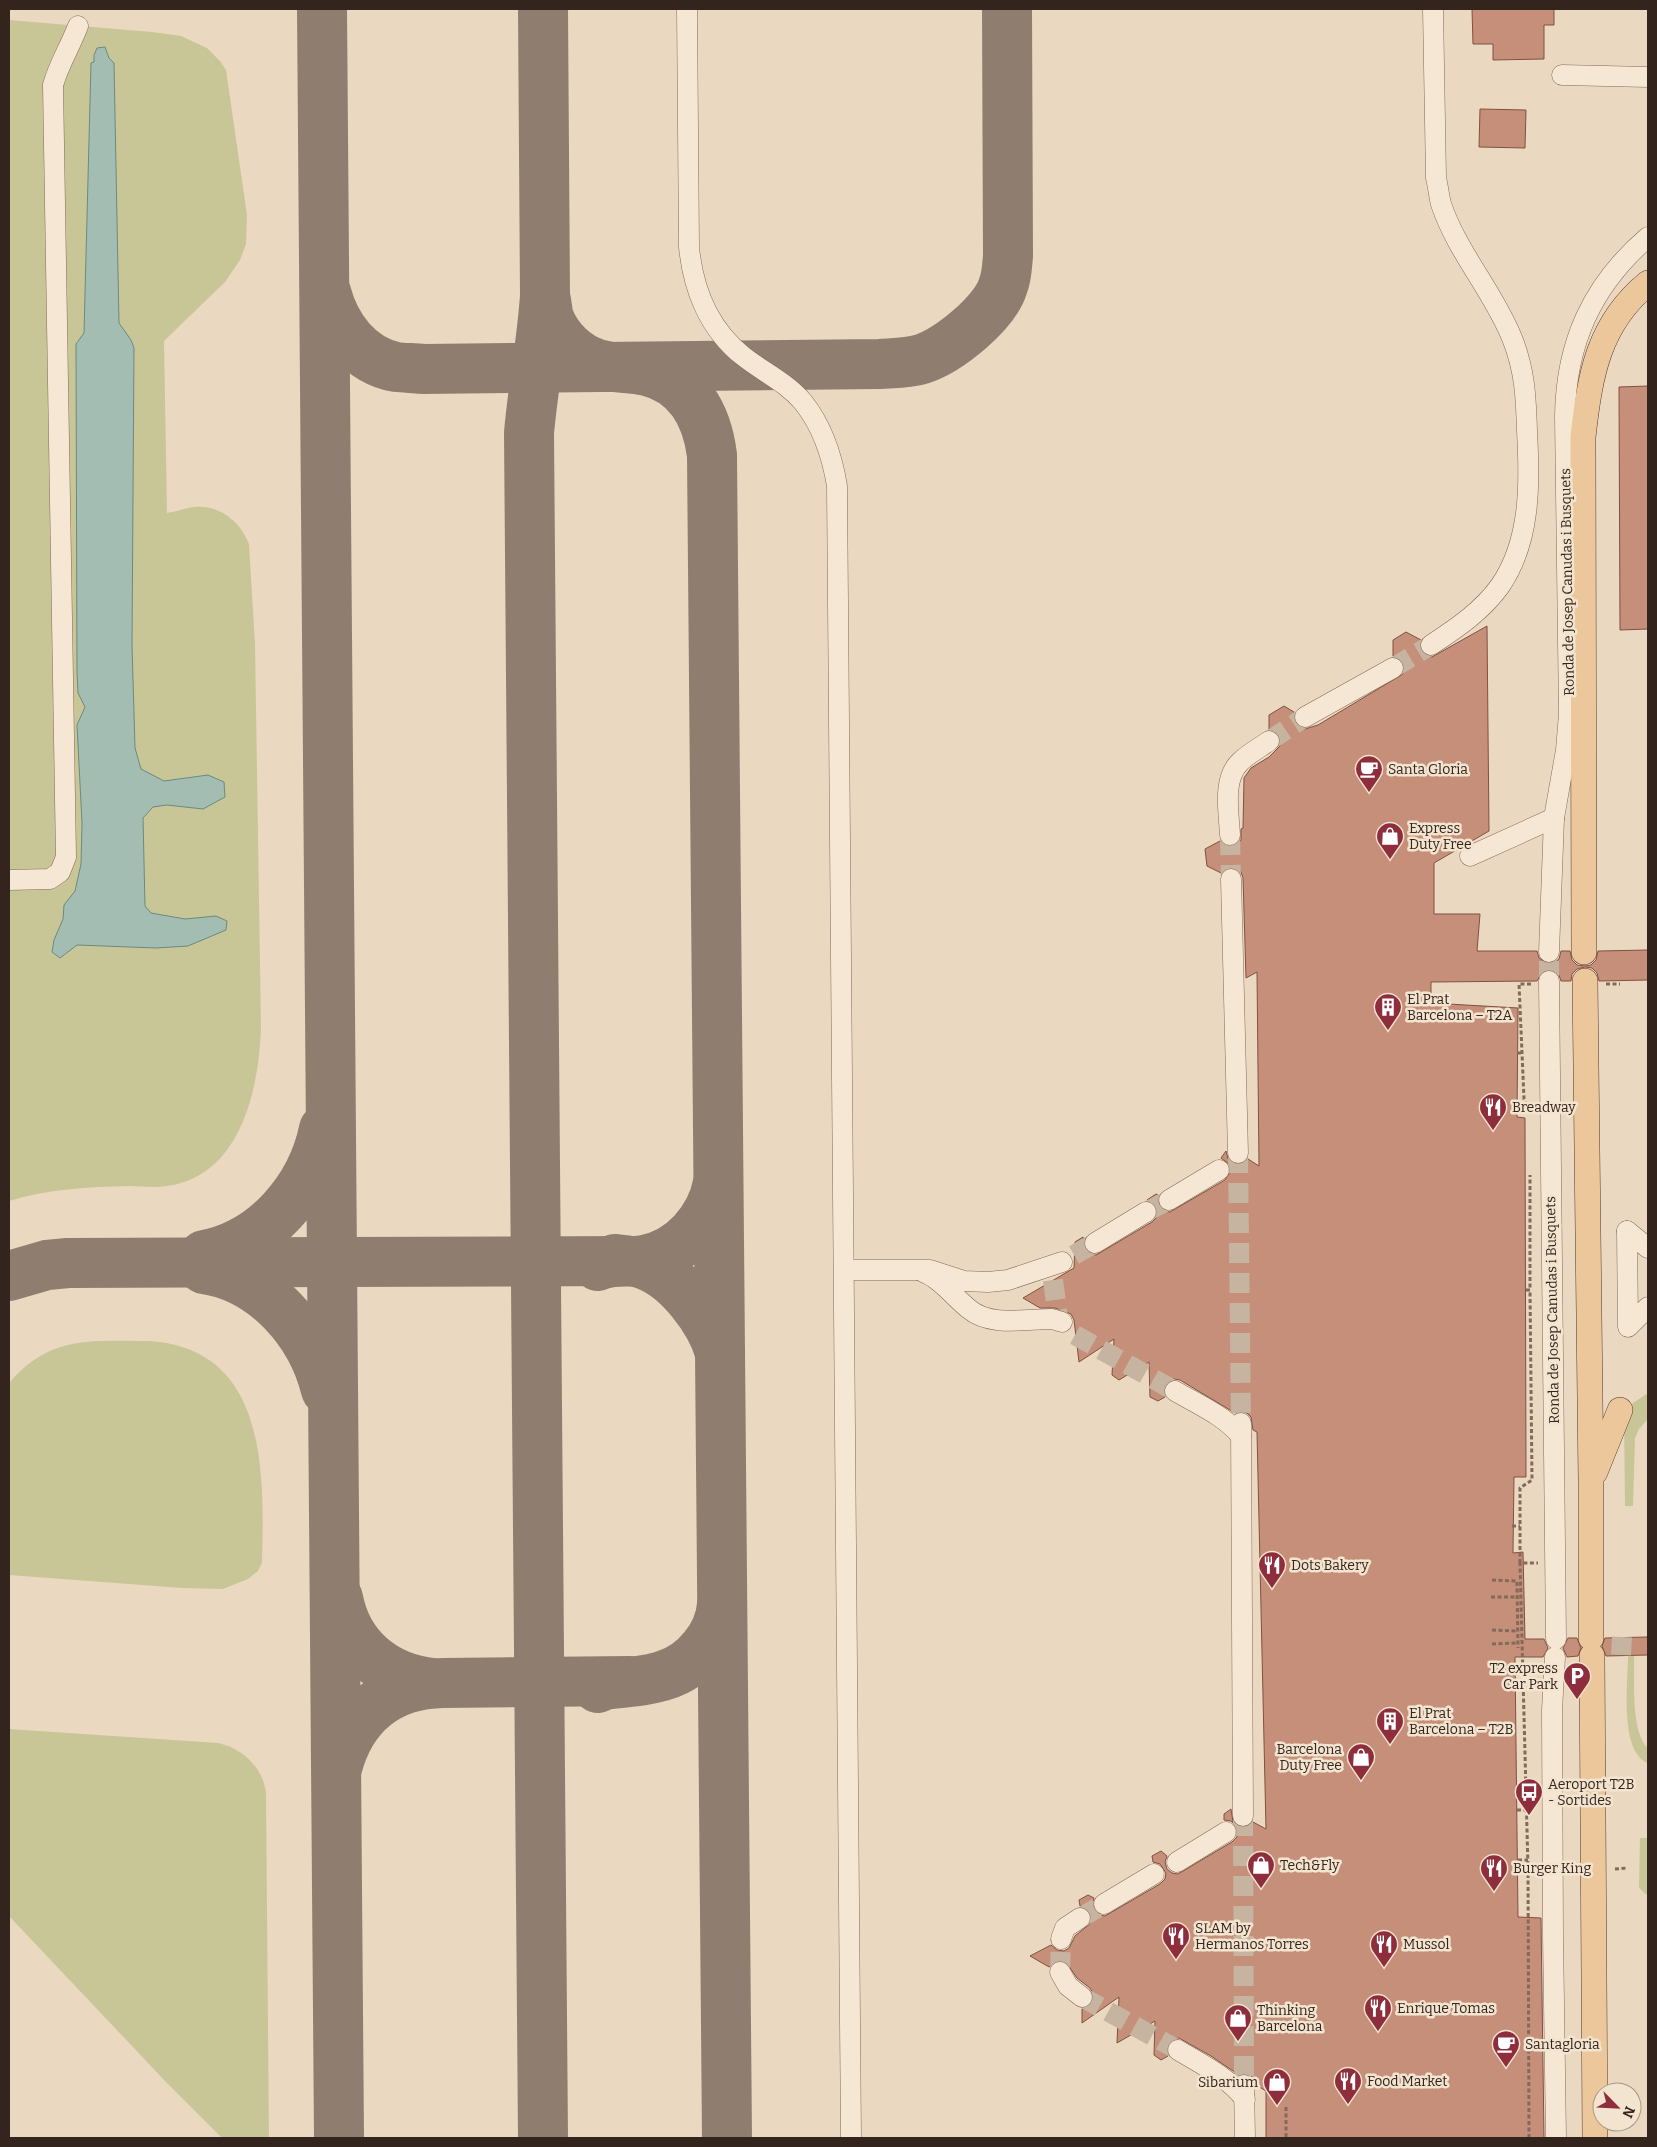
<svg xmlns="http://www.w3.org/2000/svg" width="1657" height="2147" font-family="Bitter,serif">
<rect width="100%" height="100%" fill="#ebd8c1"/>
<g fill="#c8c696">
<path d="M9 20 152 32 181 36 207 48 220 61 226 70 247 215 246 244 240 260 225 282 164 341 167 513C176 512 185 508 194 507 220 505 240 521 249 544L255 644 261 1027C259 1089 241 1176 167 1186 155 1188 141 1186 129 1186 89 1187 47 1189 9 1201Z"/>
<path d="M148 1341C269 1348 264 1474 262 1563L258 1571 248 1579 223 1589 182 1588 9 1575V1383C50 1335 91 1341 148 1341Z"/>
<polygon points="1648,1393 1648,1419 1639,1429 1635,1438 1633,1506 1625,1506 1624,1412 1630,1405"/>
<path d="M1628 1655H1634C1635 1681 1630 1730 1648 1749V1763C1619 1752 1628 1681 1628 1655Z"/>
<path d="M9 1729 218 1743C242 1748 264 1768 266 1794L269 2138H222L166 2082 9 1916Z"/>
<polygon points="1640,1838 1648,1838 1648,1896 1639,1888"/>
</g>
<polygon fill="#a3bdb2" stroke="#6b8a7e" points="105,47 109,58 114,63 119,323 131,340 134,348 132,645 135,748 141,769 164,781 208,775 224,782 225,797 203,809 167,805 153,807 143,818 145,906 151,913 185,919 216,916 227,921 226,930 188,946 156,948 77,945 60,958 52,952 54,940 63,919 64,905 75,891 81,864 82,823 77,725 85,707 78,693 77,672 76,344 84,333 91,63 94,62 94,55 97,48"/>
<g fill="none" stroke-linecap="round" stroke-linejoin="round">
<g stroke="#8f7e6f" stroke-width="50">
<polyline points="322,9 339,2138"/>
<path d="M543 9 545 296C542 342 533 387 529 433L543 2138"/>
<path d="M326 292C335 327 359 360 396 367 405 368 415 368 423 369L880 364C894 363 909 363 922 359 949 350 995 313 1003 286 1007 276 1007 266 1008 256L1007 9"/>
<path d="M545 296C547 303 547 311 549 318 557 339 576 358 598 364 614 369 631 367 647 371 689 381 707 416 712 455L727 2138"/>
<path d="M204 1255C265 1244 312 1189 324 1129"/>
<path d="M615 1259C625 1260 636 1261 646 1265 678 1277 711 1320 720 1353"/>
<path d="M598 1266C612 1259 629 1263 644 1260 682 1253 711 1220 718 1183"/>
<path d="M204 1269C265 1278 312 1332 326 1390"/>
<polyline points="9,1276 47,1265 68,1263 632,1261"/>
<path d="M338 1598C347 1647 384 1678 433 1683"/>
<path d="M598 1688 604 1685C624 1682 646 1682 665 1675 695 1666 720 1635 722 1604"/>
<path d="M337 1768C351 1715 387 1684 443 1683L630 1681"/>
</g>
</g>
<g fill="#c68f79" stroke="#805141">
<polygon points="1472,9 1554,9 1554,25 1544,25 1544,59 1493,60 1493,44 1473,44"/>
<polygon points="1480,109 1526,110 1525,148 1479,147"/>
<polygon points="1648,386 1648,629 1620,630 1619,387"/>
<polygon points="1487,626 1489,831 1434,863 1434,914 1480,914 1477,951 1537,951 1539,958 1548,964 1554,963 1559,959 1561,951 1570,951 1572,960 1577,965 1585,966 1591,965 1596,960 1598,951 1648,950 1648,980 1599,981 1597,973 1592,968 1585,967 1577,969 1572,974 1571,981 1561,981 1559,975 1549,969 1543,971 1537,981 1431,982 1431,1003 1518,1008 1517,1117 1525,1118 1526,1477 1514,1477 1513,1553 1523,1552 1525,1639 1544,1639 1548,1648 1543,1657 1515,1657 1518,1917 1541,1918 1544,2138 1266,2138 1266,2091 1256,2085 1254,2079 1250,2075 1244,2073 1239,2075 1211,2056 1179,2038 1173,2039 1168,2044 1166,2049 1168,2056 1161,2060 1154,2055 1155,2021 1117,2043 1119,1997 1082,2023 1082,2009 1091,2005 1094,1999 1093,1993 1090,1988 1077,1978 1066,1962 1055,1962 1049,1967 1030,1956 1051,1945 1057,1950 1064,1951 1069,1948 1075,1936 1091,1923 1090,1912 1086,1908 1080,1906 1079,1900 1088,1895 1094,1898 1092,1905 1094,1910 1099,1915 1105,1916 1160,1884 1165,1879 1166,1873 1160,1864 1153,1862 1152,1856 1161,1851 1167,1856 1165,1862 1167,1869 1172,1873 1178,1874 1232,1842 1237,1837 1236,1826 1231,1821 1224,1820 1224,1814 1231,1809 1233,1822 1238,1826 1249,1826 1253,1822 1266,1829 1257,1432 1253,1430 1251,1417 1247,1413 1240,1411 1235,1413 1180,1380 1174,1379 1169,1381 1163,1391 1165,1397 1158,1401 1150,1397 1149,1362 1119,1380 1112,1375 1114,1339 1079,1362 1074,1320 1071,1314 1055,1308 1040,1308 1023,1298 1074,1268 1075,1242 1083,1237 1085,1250 1090,1254 1096,1255 1152,1222 1157,1217 1158,1211 1156,1205 1147,1200 1156,1194 1158,1195 1157,1201 1159,1206 1164,1211 1170,1212 1225,1180 1231,1170 1229,1164 1221,1158 1226,1151 1228,1159 1233,1164 1239,1165 1248,1159 1259,1166 1257,972 1246,978 1243,878 1241,872 1236,868 1225,869 1221,873 1207,866 1205,849 1220,841 1224,845 1231,847 1237,845 1241,840 1241,829 1243,828 1244,778 1251,768 1269,757 1280,746 1279,735 1275,731 1269,729 1269,715 1284,706 1294,712 1294,722 1299,727 1305,729 1318,725 1403,674 1405,669 1404,663 1399,658 1393,656 1393,640 1406,632 1421,640 1419,646 1421,652 1426,656 1432,657"/>
<polygon points="1648,1637 1648,1655 1606,1656 1602,1646 1605,1638"/>
<polygon points="1568,1638 1577,1638 1581,1648 1578,1656 1567,1657 1563,1648"/>
</g>
<g fill="none" stroke-linecap="round" stroke-linejoin="round">
<g stroke="#c6b4a0" stroke-width="20" stroke-dasharray="20 10" stroke-linecap="butt">
<polyline points="1393,668 1431,645"/>
<polyline points="1269,741 1305,717"/>
<polyline points="1230,835 1231,879"/>
<polyline points="1549,981 1549,952"/>
<polyline points="1238,1153 1241,1423"/>
<polyline points="1146,1212 1169,1200"/>
<polyline points="1074,1255 1095,1243"/>
<polyline points="1053,1280 1058,1317"/>
<polyline points="1075,1335 1175,1391"/>
<polyline points="1621,1655 1622,1637"/>
<polyline points="1243,1816 1244,2078"/>
<polyline points="1080,1918 1104,1904"/>
<polyline points="1060,1972 1061,1939"/>
<polyline points="1082,1997 1178,2050"/>
</g>
<g stroke="#836a5a" stroke-width="21">
<g id="minor">
<path d="M687 9 689 247C693 289 709 329 743 356 763 372 786 382 803 402 823 427 832 455 837 486L851 2138"/>
<polyline points="1562,75 1648,77"/>
<path d="M1431 645C1457 628 1482 611 1500 586 1531 541 1530 483 1527 431 1526 398 1525 370 1512 338 1493 291 1457 252 1441 204 1439 196 1438 186 1436 178L1433 9"/>
<polyline points="1305,717 1393,668"/>
<path d="M1230 835C1229 813 1222 779 1240 762 1248 754 1259 748 1269 741"/>
<polyline points="1470,856 1554,818"/>
<polyline points="1231,879 1238,1153"/>
<path d="M9 880 50 879 60 872 66 857 53 85C59 64 70 47 78 26"/>
<path d="M1549 952 1554 818 1566 750 1569 714 1565 416C1566 343 1592 285 1648 237"/>
<polyline points="1549,981 1556,1639"/>
<polyline points="1169,1200 1219,1170"/>
<polyline points="1627,1231 1628,1327 1648,1307"/>
<polyline points="1627,1231 1648,1248"/>
<polyline points="1095,1243 1146,1212"/>
<polyline points="845,1270 930,1270 964,1281 988,1282 1008,1280 1062,1262"/>
<path d="M923 1272C941 1279 954 1297 969 1309 990 1327 1026 1319 1052 1319L1062 1322"/>
<path d="M1175 1391C1197 1404 1225 1416 1241 1436"/>
<polyline points="1241,1423 1243,1816"/>
<polyline points="1555,1657 1552,1710 1553,1935 1556,2138"/>
<polyline points="1177,1862 1226,1832"/>
<polyline points="1104,1904 1154,1874"/>
<polyline points="1061,1939 1065,1928 1080,1918"/>
<polyline points="1060,1972 1068,1986 1082,1997"/>
<path d="M1178 2050C1201 2064 1228 2077 1245 2099"/>
<polyline points="1244,2085 1245,2138"/>
</g>
</g>
<g stroke="#51392e" stroke-width="26">
<g id="major">
<path d="M1584 952 1583 437C1590 375 1598 324 1648 283"/>
<polyline points="1585,981 1591,1481 1591,1638"/>
<polyline points="1595,1472 1620,1410"/>
<polyline points="1592,1656 1595,2138"/>
</g>
</g>
<g stroke="#836a5a" stroke-width="3" stroke-dasharray="4 2.5" stroke-linecap="butt">
<polyline points="1606,984 1620,984"/>
<polyline points="1517,1053 1523,1053"/>
<polyline points="1530,1111 1524,1099 1519,984 1532,984"/>
<polyline points="1526,1290 1530,1290 1530,1175"/>
<polyline points="1512,1526 1520,1526"/>
<polyline points="1520,1563 1520,1488 1532,1480 1530,1290"/>
<polyline points="1492,1580 1517,1581 1518,1648"/>
<polyline points="1491,1597 1517,1597"/>
<polyline points="1492,1630 1518,1631"/>
<polyline points="1492,1644 1518,1643"/>
<polyline points="1515,1681 1523,1681"/>
<polyline points="1517,1810 1527,1810"/>
<polyline points="1518,1860 1528,1860"/>
<polyline points="1615,1869 1627,1868"/>
<polyline points="1286,2107 1286,2138"/>
<polyline points="1529,2138 1528,1868 1520,1563 1538,1563"/>
</g>
<use href="#minor" stroke="#f6e7d4" stroke-width="20"/>
<use href="#major" stroke="#ecc79b" stroke-width="25"/>
</g>
<defs>
<g id="cafe-pin" transform="scale(1.4375)"><path d="M0 17L-7.5 6A9.5 9.5 0 1 1 7.5 6Z" fill="#8e2e3c" stroke="#f3e4d0"/><path d="M-5.5-4.5H6V0H3Q3 3.5 0 3.5H-2.5Q-5.5 3.5-5.5 0ZM3-3.2v2h1.7v-2ZM-6 4.5H4V6H-6Z" fill="#fff"/></g>
<g id="shop-pin" transform="scale(1.4375)"><path d="M0 17L-7.5 6A9.5 9.5 0 1 1 7.5 6Z" fill="#8e2e3c" stroke="#f3e4d0"/><path d="M-5-2.5h2.3a2.7 3.5 0 0 1 5.4 0H5L5.5 6h-11ZM-1.5-2.5h3a1.5 2.3 0 0 0-3 0Z" fill="#fff"/></g>
<g id="building-pin" transform="scale(1.4375)"><path d="M0 17L-7.5 6A9.5 9.5 0 1 1 7.5 6Z" fill="#8e2e3c" stroke="#f3e4d0"/><path d="M-4-6H4V6H1V3H-1V6H-4ZM-2.5-4.3h1.7v1.8h-1.7ZM.8-4.3h1.7v1.8H.8ZM-2.5-1h1.7V.8h-1.7ZM.8-1h1.7V.8H.8Z" fill="#fff"/></g>
<g id="restaurant-pin" transform="scale(1.4375)"><path d="M0 17L-7.5 6A9.5 9.5 0 1 1 7.5 6Z" fill="#8e2e3c" stroke="#f3e4d0"/><path d="M-5-6h1v4h1v-4h1v4h1v-4h1v5L-1.5 .5V6h-2V.5L-5-1ZM5-6V6H3V1.5H1.5Q1.5-4 5-6Z" fill="#fff"/></g>
<g id="parking-pin" transform="scale(1.4375)"><path d="M0 17L-7.5 6A9.5 9.5 0 1 1 7.5 6Z" fill="#8e2e3c" stroke="#f3e4d0"/><path d="M-3.5-5.5H1a3.5 3.5 0 0 1 0 7H-1V5.5H-3.5ZM-1-3.4V-.6H.8a1.4 1.4 0 0 0 0-2.8Z" fill="#fff"/></g>
<g id="bus-pin" transform="scale(1.4375)"><path d="M0 17L-7.5 6A9.5 9.5 0 1 1 7.5 6Z" fill="#8e2e3c" stroke="#f3e4d0"/><path d="M-5-6H5V4H4V6H2V4H-2V6H-4V4H-5ZM-3.5-4V0h7V-4ZM-3.5 1.2v1.5H-2V1.2ZM2 1.2v1.5H3.5V1.2Z" fill="#fff"/></g>
</defs>
<g fill-rule="evenodd">
<use href="#cafe-pin" x="1369" y="769"/>
<use href="#shop-pin" x="1390" y="836"/>
<use href="#building-pin" x="1388" y="1007"/>
<use href="#restaurant-pin" x="1493" y="1107"/>
<use href="#restaurant-pin" x="1272" y="1565"/>
<use href="#parking-pin" x="1577" y="1676"/>
<use href="#building-pin" x="1390" y="1721"/>
<use href="#shop-pin" x="1361" y="1757"/>
<use href="#bus-pin" x="1529" y="1792"/>
<use href="#shop-pin" x="1261" y="1865"/>
<use href="#restaurant-pin" x="1494" y="1868"/>
<use href="#restaurant-pin" x="1176" y="1936"/>
<use href="#restaurant-pin" x="1384" y="1944"/>
<use href="#restaurant-pin" x="1378" y="2008"/>
<use href="#shop-pin" x="1238" y="2018"/>
<use href="#cafe-pin" x="1506" y="2044"/>
<use href="#restaurant-pin" x="1348" y="2081"/>
<use href="#shop-pin" x="1277" y="2082"/>
</g>
<g text-anchor="middle" stroke-width="5" stroke-linejoin="round" paint-order="stroke">
<g font-size="14" fill="#33251d" stroke="#f3e4d0">
<text transform="translate(1567 582) rotate(-91)" y="5">Ronda de Josep Canudas i Busquets</text>
<text transform="translate(1552 1310) rotate(-91)" y="5">Ronda de Josep Canudas i Busquets</text>
</g>
<g font-size="14" fill="#33251d" stroke="#f3e4d0" text-anchor="start">
<text x="1388" y="774">Santa Gloria</text>
<text x="1409" y="833">Express<tspan x="1409" dy="16">Duty Free</tspan></text>
<text x="1407" y="1004">El Prat<tspan x="1407" dy="16">Barcelona – T2A</tspan></text>
<text x="1512" y="1112">Breadway</text>
<text x="1291" y="1570">Dots Bakery</text>
<text x="1558" y="1673" text-anchor="end">T2 express<tspan x="1558" dy="16">Car Park</tspan></text>
<text x="1409" y="1718">El Prat<tspan x="1409" dy="16">Barcelona – T2B</tspan></text>
<text x="1342" y="1754" text-anchor="end">Barcelona<tspan x="1342" dy="16">Duty Free</tspan></text>
<text x="1548" y="1789">Aeroport T2B<tspan x="1548" dy="16">- Sortides</tspan></text>
<text x="1280" y="1870">Tech&amp;Fly</text>
<text x="1513" y="1873">Burger King</text>
<text x="1195" y="1933">SLAM by<tspan x="1195" dy="16">Hermanos Torres</tspan></text>
<text x="1403" y="1949">Mussol</text>
<text x="1397" y="2013">Enrique Tomas</text>
<text x="1257" y="2015">Thinking<tspan x="1257" dy="16">Barcelona</tspan></text>
<text x="1525" y="2049">Santagloria</text>
<text x="1367" y="2086">Food Market</text>
<text x="1258" y="2087" text-anchor="end">Sibarium</text>
</g>
</g>
<rect width="1657" height="2147" fill="none" stroke="#33251d" stroke-width="20"/>
<g transform="translate(1617 2107) rotate(114)"><circle r="24" fill="#f3e4d0" stroke="#a69888"/>
<path d="M0-4L9 19L0 12L-9 19Z" fill="#8e2e3c"/>
<text y="-8" font-size="14" font-weight="bold" text-anchor="middle" fill="#33251d">N</text>
</g>
</svg>
